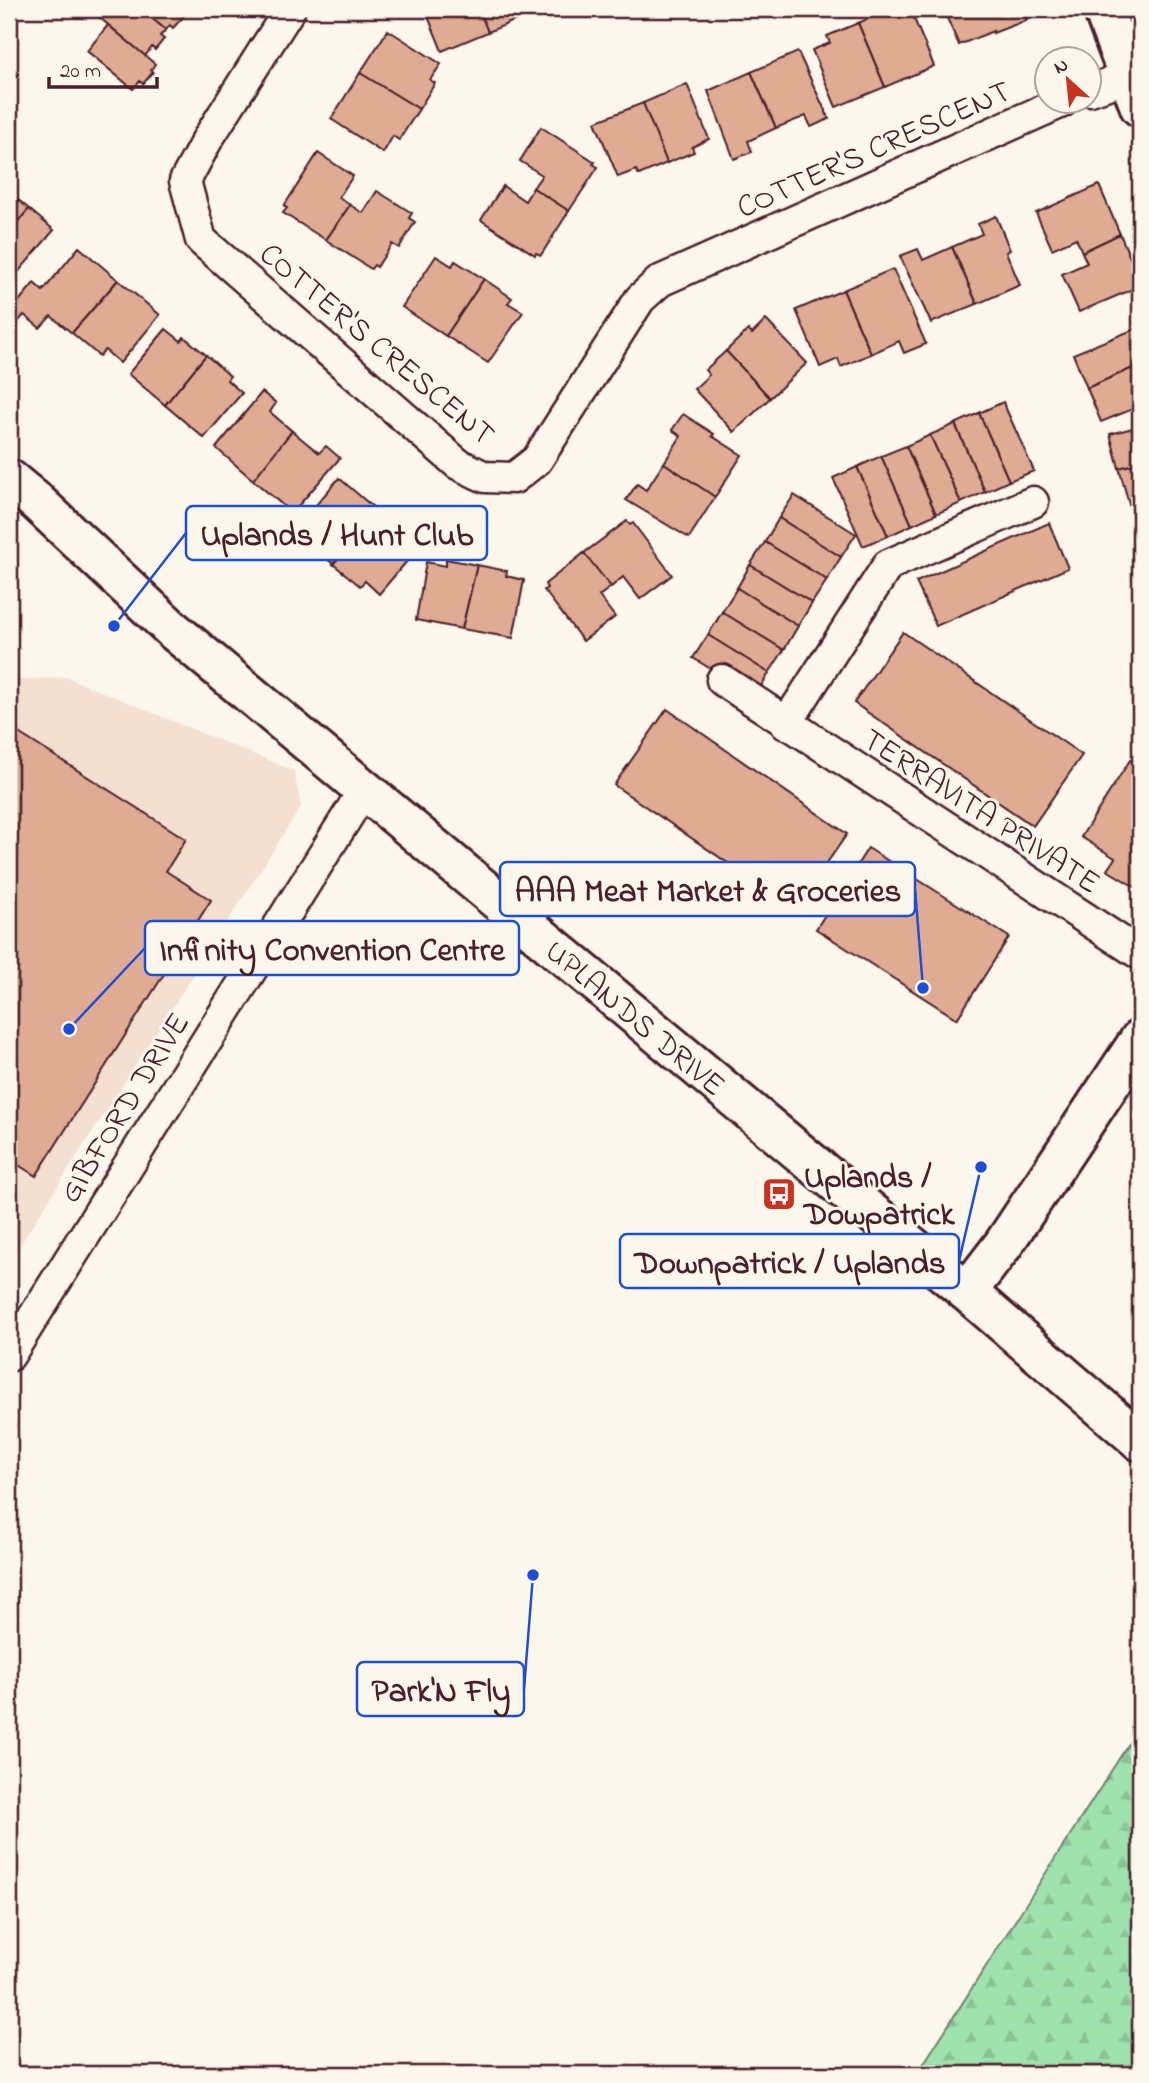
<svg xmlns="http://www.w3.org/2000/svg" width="1149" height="2083" font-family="'Indie Flower',sans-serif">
<defs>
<pattern id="forest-firs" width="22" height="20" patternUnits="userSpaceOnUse" patternTransform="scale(1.75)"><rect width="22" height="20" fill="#9ee2ad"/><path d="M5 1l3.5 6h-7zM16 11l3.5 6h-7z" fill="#8ac195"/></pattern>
</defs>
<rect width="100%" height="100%" fill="#fbf7ec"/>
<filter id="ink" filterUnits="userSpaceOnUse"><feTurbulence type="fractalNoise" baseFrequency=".0143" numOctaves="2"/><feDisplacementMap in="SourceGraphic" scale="14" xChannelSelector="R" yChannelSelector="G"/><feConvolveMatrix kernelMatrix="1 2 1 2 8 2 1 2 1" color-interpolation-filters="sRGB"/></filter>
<g filter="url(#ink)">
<polygon fill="#f3e0d1" points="66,677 294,771 301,807 9,1262 9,681"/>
<polygon fill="url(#forest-firs)" stroke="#74806c" stroke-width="2" points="1140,1726 1140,2074 917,2074"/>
<g fill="#dfab93" stroke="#4a1f2b" stroke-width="2">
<polygon points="105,9 141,9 166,30 160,36 164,39 155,50 152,47 145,56 99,17"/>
<polygon points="141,9 185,9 181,14 184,16 173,28 170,25 166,30"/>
<polygon points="425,9 479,9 488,32 442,51"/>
<polygon points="479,9 532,9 533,13 488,32"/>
<polygon points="910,9 934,66 885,87 858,23 889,10 892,16"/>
<polygon points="943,9 1022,9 1027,20 993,33 993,31 959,45"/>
<polygon points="858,23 885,87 836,107 812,50 830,43 827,36"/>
<polygon points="108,25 155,64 151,70 153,72 143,84 140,81 133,89 87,51"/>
<polygon points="388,30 441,64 430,80 435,83 419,109 360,73"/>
<polygon points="798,52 829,119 811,127 806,116 776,128 751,72"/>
<polygon points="751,72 776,128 748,141 752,152 734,159 708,91"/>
<polygon points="360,73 419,109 399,140 393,136 383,153 331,119"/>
<polygon points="687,84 709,139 692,147 694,152 667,163 643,103"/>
<polygon points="643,103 667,163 639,175 636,170 618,177 595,122"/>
<polygon points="541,127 595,162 593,164 598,167 569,211 533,188 542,175 520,161"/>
<polygon points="318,153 353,176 339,197 350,205 326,240 283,213 287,208 284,206"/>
<polygon points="1099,185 1120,234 1082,252 1076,238 1052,249 1036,213"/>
<polygon points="503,186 525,201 533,188 569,211 541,255 536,253 535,255 481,220"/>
<polygon points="377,191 412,213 409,218 415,222 399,248 392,244 377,267 374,265 371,269 326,240 350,205 363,213"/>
<polygon points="9,192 29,209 9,232"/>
<polygon points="29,209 54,230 15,276 9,273 9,232"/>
<polygon points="996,216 1010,250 1006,252 1020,285 977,304 952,247 982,234 978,224"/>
<polygon points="1120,234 1140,281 1140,286 1079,312 1062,274 1087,263 1082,252"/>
<polygon points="79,247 118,280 72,333 51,316 40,328 24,315 18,322 9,313 34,283 43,291"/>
<polygon points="952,247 977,304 931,323 900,256 918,249 923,260"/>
<polygon points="436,256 452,266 455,261 484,279 446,336 402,307"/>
<polygon points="893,269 926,344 904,353 899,341 871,354 843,290"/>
<polygon points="484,279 512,298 508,303 523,312 488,363 446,336"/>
<polygon points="118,280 160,315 120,363 105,350 99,356 72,333"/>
<polygon points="843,290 871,354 841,367 838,359 820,367 796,310"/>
<polygon points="766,320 807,363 770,398 726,351 748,330 752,334"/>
<polygon points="1140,327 1140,365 1087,388 1073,354"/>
<polygon points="166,329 181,341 184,337 206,355 165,405 128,374"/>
<polygon points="726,351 770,398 734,432 694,389 709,375 705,370"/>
<polygon points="206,355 230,376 227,380 242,393 204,438 165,405"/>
<polygon points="1140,365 1140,406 1101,422 1087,388"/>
<polygon points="262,392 276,403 270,412 292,431 253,480 216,448"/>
<polygon points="1003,402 1034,471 1009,481 979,413"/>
<polygon points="979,413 1009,481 985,492 955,424"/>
<polygon points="683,414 714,434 712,436 742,455 715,497 664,463 681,436 672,430"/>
<polygon points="955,424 985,492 961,503 930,435"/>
<polygon points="1140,426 1140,463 1119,468 1110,434"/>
<polygon points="292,431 319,453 326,446 340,458 292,513 253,480"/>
<polygon points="930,435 961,503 936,514 906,446"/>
<polygon points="906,446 936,514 912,525 881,456"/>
<polygon points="881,456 912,525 888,536 857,467"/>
<polygon points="664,463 715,497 689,538 626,500 637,484 646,490"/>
<polygon points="1140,463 1140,501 1129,504 1119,468"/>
<polygon points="857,467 888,536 863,546 833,478"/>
<polygon points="339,478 380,513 333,564 309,543 314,538 299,525"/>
<polygon points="794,495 856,534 841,557 779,518"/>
<polygon points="380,513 419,547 379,594 365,581 360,586 333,564"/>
<polygon points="779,518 841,557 827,580 765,542"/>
<polygon points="627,521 630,525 633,523 672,575 640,599 623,577 611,587 584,553"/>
<polygon points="1049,523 1068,568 936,626 916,582"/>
<polygon points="765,542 827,580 812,603 750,565"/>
<polygon points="584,553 611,587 599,596 615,617 583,641 544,590 547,588 545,584"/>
<polygon points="446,559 477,565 462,629 416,620 426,562 446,566"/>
<polygon points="477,565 507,571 506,576 524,580 513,638 462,629"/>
<polygon points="750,565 812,603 798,626 737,588"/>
<polygon points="737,588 798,626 784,650 722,612"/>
<polygon points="722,612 784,650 769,673 708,635"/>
<polygon points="903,632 1082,755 1033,826 854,703"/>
<polygon points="708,635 769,673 755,696 693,658"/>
<polygon points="667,709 847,834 795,909 614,785"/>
<polygon points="9,727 186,839 166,871 211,900 36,1176 9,1159"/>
<polygon points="1130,760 1140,766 1140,890 1107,870 1115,858 1081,837"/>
<polygon points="868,848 1009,937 957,1019 816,929"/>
</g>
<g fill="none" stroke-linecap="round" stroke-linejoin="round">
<g stroke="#4a1f2b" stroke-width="35">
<g id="street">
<polyline points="290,9 207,140 185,181 201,240 458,464 485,477 514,478 537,460 640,299 660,281 1062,102"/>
<polyline points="1090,90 1128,77"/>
<polyline points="722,680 1140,954"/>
<polyline points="786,724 888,565 1033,502"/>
<polyline points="9,1356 364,790"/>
</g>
</g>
<g stroke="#4a1f2b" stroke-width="44">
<g id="secondary">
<polyline points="1103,9 1140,107"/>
<polyline points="9,479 37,502 173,630 967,1292 1140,1441"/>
<polyline points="967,1292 1003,1245 1140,1039"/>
</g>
</g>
<use href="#street" stroke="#fbf7ec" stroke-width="30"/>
<use href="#secondary" stroke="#fbf7ec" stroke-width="38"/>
</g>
</g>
<defs>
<g id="bus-square" transform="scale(1.75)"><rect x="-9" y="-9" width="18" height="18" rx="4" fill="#c8321e" stroke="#fbf7ec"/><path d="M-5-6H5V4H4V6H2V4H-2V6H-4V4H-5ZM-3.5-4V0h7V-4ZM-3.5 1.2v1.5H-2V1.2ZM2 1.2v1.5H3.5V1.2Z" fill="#fff"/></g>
</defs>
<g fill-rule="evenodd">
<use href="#bus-square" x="779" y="1194"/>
</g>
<g text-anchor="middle" stroke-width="6" stroke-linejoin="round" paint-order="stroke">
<g font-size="32" fill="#4a1f2b" stroke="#fbf7ec">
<text transform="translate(873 148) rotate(-24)" y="11">COTTER'S CRESCENT</text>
<text transform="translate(378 343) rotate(40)" y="11">COTTER'S CRESCENT</text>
<text transform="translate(982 810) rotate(33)" y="11">TERRAVITA PRIVATE</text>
<text transform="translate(636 1017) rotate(40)" y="11">UPLANDS DRIVE</text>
<text transform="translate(123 1107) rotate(-58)" y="11">GIBFORD DRIVE</text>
</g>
<g font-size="32" font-weight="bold" fill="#4a1f2b" stroke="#fbf7ec" text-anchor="start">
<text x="804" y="1187">Uplands /<tspan x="804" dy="37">Dowpatrick</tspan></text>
</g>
</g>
<path fill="none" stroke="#1d4ed8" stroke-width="2.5" d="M114 626L186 533M923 988L915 889M69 1029L145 948M981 1167L959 1261M533 1575L524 1689"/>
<g fill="#1d4ed8" stroke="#fbf7ec" stroke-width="2.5">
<circle cx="114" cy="626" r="7"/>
<circle cx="923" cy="988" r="7"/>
<circle cx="69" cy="1029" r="7"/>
<circle cx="981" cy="1167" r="7"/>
<circle cx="533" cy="1575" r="7"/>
</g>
<g fill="#fbf7ec" stroke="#1d4ed8" stroke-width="2.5">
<rect x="186" y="506" width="301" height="54" rx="7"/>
<rect x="500" y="862" width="415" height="54" rx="7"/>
<rect x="145" y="921" width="374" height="54" rx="7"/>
<rect x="620" y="1234" width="339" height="54" rx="7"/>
<rect x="357" y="1662" width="167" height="54" rx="7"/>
</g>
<g font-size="33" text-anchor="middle" font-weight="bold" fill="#4a1f2b">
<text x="337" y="545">Uplands / Hunt Club</text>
<text x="708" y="901">AAA Meat Market &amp; Groceries</text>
<text x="332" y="960">Infinity Convention Centre</text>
<text x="790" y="1273">Downpatrick / Uplands</text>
<text x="441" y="1701">Park'N Fly</text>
</g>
<rect width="1149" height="2083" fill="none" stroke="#fbf7ec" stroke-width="35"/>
<rect x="18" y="18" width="1114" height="2048" fill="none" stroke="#4a1f2b" stroke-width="2.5" filter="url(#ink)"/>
<g transform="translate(1068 80) rotate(333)"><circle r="33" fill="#fbf7ec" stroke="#b4a19f" stroke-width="2"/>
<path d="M0-5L12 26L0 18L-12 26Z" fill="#c8321e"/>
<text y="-10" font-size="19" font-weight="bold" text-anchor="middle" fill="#4a1f2b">N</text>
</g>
<path d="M49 77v10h108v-10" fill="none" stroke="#4a1f2b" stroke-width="3.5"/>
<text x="60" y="77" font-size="21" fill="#4a1f2b" stroke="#fbf7ec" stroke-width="5" paint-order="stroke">20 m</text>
</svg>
